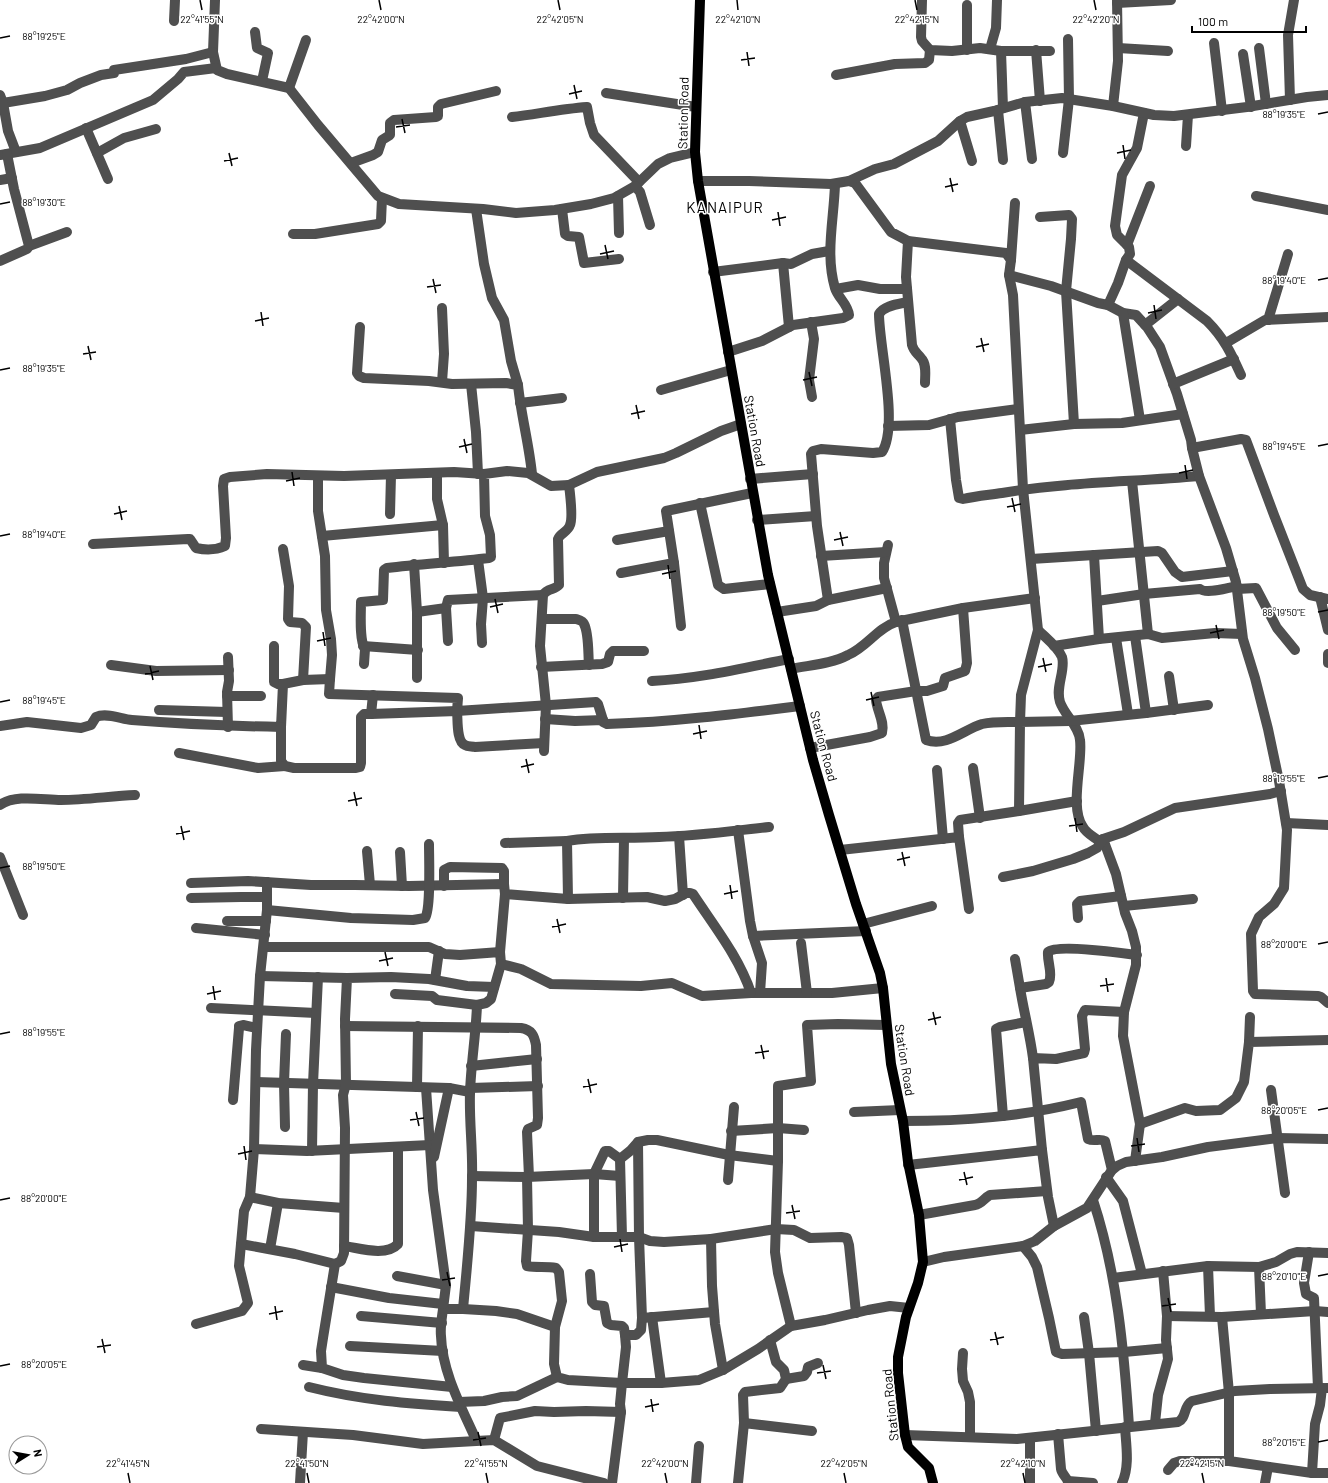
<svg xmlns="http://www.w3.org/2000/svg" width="1328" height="1483" font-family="Barlow,sans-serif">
<rect width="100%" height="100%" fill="#fff"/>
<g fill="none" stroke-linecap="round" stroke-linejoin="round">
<g stroke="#4f4f4f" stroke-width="10">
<polyline points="215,0 213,52 217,70 227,74 289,88 318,125 378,196 399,204 483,209 516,213 555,210 591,204 614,198 635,186 658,164 670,158 695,152"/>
<polyline points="922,0 921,37 922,41 930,50 952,51 980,48 1001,51 1003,108"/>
<polyline points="1117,3 1171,0"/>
<polyline points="967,5 967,50"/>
<polyline points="174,21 175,0"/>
<polyline points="255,32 257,48 268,53 262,81"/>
<polyline points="1214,43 1222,111"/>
<polyline points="1118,48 1168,51"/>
<polyline points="1259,48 1266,104"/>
<polyline points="990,49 996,28 997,0"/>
<polyline points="1036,50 1040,101"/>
<polyline points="1001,51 1050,51"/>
<polyline points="1243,54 1251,107"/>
<polyline points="836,75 895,64 925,63 929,60 930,50"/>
<polyline points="289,88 306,40"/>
<polyline points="606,93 696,107"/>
<polyline points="0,95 3,103 45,96 67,90 80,83 101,75 114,73 114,70 186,59 213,52"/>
<polyline points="1290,100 1288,35 1294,0"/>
<polyline points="1025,102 1032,159"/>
<polyline points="3,103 8,131 16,152"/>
<polyline points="1113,106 1118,61 1117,0"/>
<polyline points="998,110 1003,160"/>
<path d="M1144 113 1137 148 1122 175 1115 226 1117 235 1129 247 1130 254 1126 260 1207 321C1224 338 1231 353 1241 375"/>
<path d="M512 117C537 114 561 109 587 107L590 123 594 135 639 182"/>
<polyline points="960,121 972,161"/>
<polyline points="86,128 108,179"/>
<polyline points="1186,146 1188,115"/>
<polyline points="97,153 124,138 156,129"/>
<polyline points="1063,153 1069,99 1068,39"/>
<polyline points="0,155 40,148 153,100 178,79 184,72 216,68"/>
<polyline points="351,163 373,155 378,152 382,140 390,135 390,123 394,120 436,117 438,116 438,107 441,104 496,91"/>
<polyline points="0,180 12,178"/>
<path d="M698 181H749L831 184 849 181 855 183 891 232 908 241 1006 253 1011 260 1009 275 1013 295 1023 489 1038 630C1046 638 1058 647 1062 657 1066 670 1055 687 1060 702 1065 716 1079 726 1080 740 1083 762 1069 808 1083 827 1086 833 1094 837 1099 841L1103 839 1116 874 1125 913 1132 931 1136 947V965L1124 1012 1123 1036 1140 1124 1135 1161"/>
<polyline points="849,181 875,169 894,164 938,141 960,121 967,117 994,111 1025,102 1062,98 1113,106 1154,115 1174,116 1247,107 1307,97 1328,95"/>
<polyline points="635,186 640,192 650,225"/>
<polyline points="618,196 619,233"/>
<polyline points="1256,196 1328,210"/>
<polyline points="476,209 484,264 492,298 504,320 511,361 518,385"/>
<polyline points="562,209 565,234 568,236 579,237 584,263 619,259"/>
<polyline points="1040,217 1069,215 1072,219 1071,239 1066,291 1074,424"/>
<polyline points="293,234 315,234 378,224 381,221 382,198"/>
<path d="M908 241 906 277 912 345C914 352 917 353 921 358 927 364 925 375 925 383"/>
<polyline points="1127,245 1150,186"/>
<polyline points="29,246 67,232"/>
<polyline points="1011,260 1015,203"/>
<polyline points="0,261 27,249 29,246 14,189 7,154"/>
<polyline points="783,263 789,327"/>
<polyline points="713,272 783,263 791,264 812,254 829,251"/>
<polyline points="1009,275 1051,286 1098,303 1108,305 1123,313 1136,315 1147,327 1160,347 1177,394 1191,440 1192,448 1241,439 1246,440 1274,515 1303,589 1310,595 1328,599"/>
<polyline points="836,289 858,285 880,289 907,289"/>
<polyline points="1108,305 1118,283 1126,260"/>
<polyline points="442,308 444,354 442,382"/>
<polyline points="1123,313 1140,420"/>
<polyline points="1268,320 1288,254"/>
<polyline points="811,322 814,339 809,380 812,397"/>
<polyline points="1145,325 1178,299"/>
<path d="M360 327 357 373 359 376 364 378 429 381 452 384 506 383 518 385C521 415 529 444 532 474"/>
<polyline points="1226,343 1265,320 1328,317"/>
<path d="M728 352 762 341 793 325 843 318 849 315C848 304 838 298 835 288 825 254 834 219 835 184"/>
<polyline points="471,384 476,432 478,474"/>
<polyline points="1173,384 1234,359"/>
<polyline points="661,390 731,370"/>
<polyline points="520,403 562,398"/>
<path d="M950 419 956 480 959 498 963 499C976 496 989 495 1002 493 1067 482 1133 482 1199 476"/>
<polyline points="888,426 929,425 958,417 1018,409"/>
<polyline points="1020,430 1074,424 1122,423 1183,414"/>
<polyline points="1192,448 1199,476 1226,548 1236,582 1243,639 1255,678 1268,729 1279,781 1287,830 1284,888 1274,904 1259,917 1251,934 1253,991 1255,994 1318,996 1321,997 1328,1003"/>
<polyline points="437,473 437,499 443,525 444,563"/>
<polyline points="318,476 318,511 325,556 326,610 331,639 332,655 330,679"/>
<polyline points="750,479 813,474"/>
<polyline points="1132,481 1148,634"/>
<polyline points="700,503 718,585 724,589 770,584"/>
<polyline points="390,514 391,475"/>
<polyline points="757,520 816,516"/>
<polyline points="322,536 443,525"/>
<polyline points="617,540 669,531"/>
<path d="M93 544 188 539H190L196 548C205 550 216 550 225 546L226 538 223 486 224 479 230 477 267 474 344 476 454 472 484 474"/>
<polyline points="888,545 884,563 884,578 896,622"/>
<polyline points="283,549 289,586 288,619 290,622 302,623 306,627 303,680"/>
<polyline points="1094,555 1099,639"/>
<polyline points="821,556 886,552"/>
<polyline points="1031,559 1158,551 1162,553 1175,572 1182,577 1233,571"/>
<polyline points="478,560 483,598 481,624 482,643"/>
<polyline points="674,563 681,626"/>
<polyline points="414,564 417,612 417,678"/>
<polyline points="621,573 674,563 666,511 752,493"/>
<polyline points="1237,589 1256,588 1277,628 1295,650"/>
<polyline points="1320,597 1328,630"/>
<path d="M828 600 817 526 811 454 813 451 821 449 873 453 882 452C899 426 879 346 879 314 884 305 899 304 908 302"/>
<path d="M1097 601 1144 594 1200 589C1206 594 1228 588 1237 586"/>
<polyline points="417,612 446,608"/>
<polyline points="777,612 816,606 828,600 887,588"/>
<path d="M542 619H576C579 620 583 621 584 624 589 633 588 654 589 665"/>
<path d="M902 620 926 740C947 747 963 730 982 724 995 721 1007 722 1020 722L1021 695 1038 630"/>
<polyline points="1116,638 1128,714"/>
<polyline points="448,641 446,608 448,600 543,595"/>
<polyline points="274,646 274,682 278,684 283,684"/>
<polyline points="363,646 418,650"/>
<polyline points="1054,646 1099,639 1148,634 1162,638 1215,633 1242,634"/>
<polyline points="1328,654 1328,663"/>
<path d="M364 664 365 649C359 640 361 613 361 602L383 600 384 570 387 568C421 564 455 562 489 558L491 557 490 535 485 516 484 474 507 471 528 473 551 486 569 485"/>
<polyline points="111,665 156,671 229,670"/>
<polyline points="541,667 602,664 608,662 610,654 613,651 644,651"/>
<path d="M791 669C810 665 831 664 848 655 867 647 877 628 896 622L963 608 1035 598"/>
<polyline points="1169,676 1174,710"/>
<path d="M652 681C698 679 743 668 789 659"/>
<polyline points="227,696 261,696"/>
<polyline points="159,710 227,712"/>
<polyline points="1146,713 1208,705"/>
<path d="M371 714 457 711C458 719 456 741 465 745 468 747 472 746 475 747L544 743"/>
<path d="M545 719 575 721 603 720V722L607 724C672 722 736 714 800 706"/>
<path d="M0 726 27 722 81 728 91 725 96 717C106 712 121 719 132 720 182 724 231 726 281 727L283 684 303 680 330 679 329 694 458 698 457 711 596 702 598 704 603 720"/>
<polyline points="228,727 227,692 229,681 228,657"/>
<polyline points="281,727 281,761 285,766 294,768 356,768 360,767 361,763 361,717 364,714 371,714 373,695"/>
<path d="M810 748 870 737 882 733C885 722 877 711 876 700L878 697 916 691H927L943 686 945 678 965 671 967 663 963 608"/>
<path d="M544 751 546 705 540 646 543 595C547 588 555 590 559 585L558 539C560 533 568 532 570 525 573 518 570 493 569 485L597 472 664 458 676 453 721 431 741 424"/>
<polyline points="179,753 258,768 285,766"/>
<polyline points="973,768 980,818"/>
<polyline points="937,770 943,839"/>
<polyline points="1077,801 1019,811 1020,722 1070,721 1146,713 1135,636"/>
<path d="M0 805C15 794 43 800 61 800 85 800 111 796 135 795"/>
<polyline points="1286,823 1328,825"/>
<polyline points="738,830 750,921 753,936 762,963 760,993"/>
<polyline points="679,836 683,895"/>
<polyline points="959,837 958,823 960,820 1019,811"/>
<polyline points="505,843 567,841"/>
<polyline points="840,850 959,837 969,909"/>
<polyline points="367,851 370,885"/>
<polyline points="400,852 402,886"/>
<polyline points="0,857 23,915"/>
<polyline points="1003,877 1033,871 1073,859 1088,853 1097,848 1103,839 1124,832 1175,808 1270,794 1281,791"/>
<path d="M191 883 248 881 311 885H355L409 886 504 884 505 894 568 899 647 897 665 901 675 899 686 893H690L693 894C714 926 739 957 751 993H832L883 988"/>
<polyline points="444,886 444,870 450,867 502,868 504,871 504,884"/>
<polyline points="191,898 241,897 267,897"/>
<polyline points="623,898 624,838"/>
<path d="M568 899 567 841C597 836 628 839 659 837 696 836 732 831 769 827"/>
<polyline points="1124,906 1193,899"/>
<path d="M267 910 351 918 413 920 425 918C431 909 429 859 429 844"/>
<polyline points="1078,918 1077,904 1080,901 1121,896"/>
<polyline points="227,921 266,921"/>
<polyline points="863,924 932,906"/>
<polyline points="196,928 265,935"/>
<polyline points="753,936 866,931"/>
<polyline points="801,943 807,993"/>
<path d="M264 947H429L445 954 460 955 500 952 501 964 491 999 486 1003 477 1005C476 1034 471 1063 470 1093 469 1121 473 1150 472 1178 472 1222 467 1265 463 1309H443C442 1317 440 1327 441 1336 442 1372 462 1408 476 1440"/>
<polyline points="500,952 505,894"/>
<polyline points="1015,959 1020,988"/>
<polyline points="501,964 521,969 551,984 641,986 672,983 702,996 751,993"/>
<polyline points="260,976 347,978"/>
<polyline points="435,980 439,951"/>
<polyline points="395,994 432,996 437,1000 477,1005"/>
<polyline points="211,1008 316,1013"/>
<path d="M345 1026 521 1028C532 1030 534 1035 536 1045L538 1118 537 1125 528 1129 527 1132 529 1177"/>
<polyline points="1249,1042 1250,1017"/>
<path d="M1033 1058C1030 1035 1024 1012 1020 988L1046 984 1049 982C1053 973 1047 962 1048 952 1057 944 1121 953 1137 955"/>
<polyline points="471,1066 537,1059"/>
<polyline points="256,1082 417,1087 449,1088 470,1092"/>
<polyline points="417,1087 418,1026"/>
<polyline points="426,1088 433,1190 446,1285 443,1309"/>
<polyline points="470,1088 538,1086"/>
<polyline points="1271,1090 1285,1193"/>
<polyline points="233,1100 239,1028 239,1026 243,1025 257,1028"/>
<polyline points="854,1112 900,1110"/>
<polyline points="1003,1116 996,1029 1000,1027 1026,1022"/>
<path d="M903 1121C964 1121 1021 1117 1081 1102L1088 1139C1094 1142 1100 1138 1105 1141L1112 1170"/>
<polyline points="1140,1124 1185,1108 1196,1111 1220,1110 1236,1098 1244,1082 1249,1042 1328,1040"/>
<polyline points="285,1127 284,1083 286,1034"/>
<polyline points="731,1131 778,1128 804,1130"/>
<polyline points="254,1149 307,1151 430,1145"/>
<polyline points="1042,1150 1033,1058 1056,1059 1084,1053 1085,1049 1082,1016 1085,1010 1124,1012"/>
<polyline points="312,1151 313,1084 318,977"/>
<polyline points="434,1157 449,1088"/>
<polyline points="908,1165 1042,1150 1048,1197 1054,1226"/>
<polyline points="472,1176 527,1177 594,1174 620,1176"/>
<path d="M527 1177 528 1230 526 1261 527 1266C537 1268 546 1266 556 1268L559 1272 562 1301 555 1327 554 1364 557 1377 568 1380 622 1383 626 1347 625 1335H636L641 1330 642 1318 639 1237 638 1142"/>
<polyline points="1106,1177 1123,1201 1142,1274"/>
<polyline points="728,1180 734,1107"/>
<polyline points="250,1197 278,1203 344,1208"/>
<path d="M1093 1200C1117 1273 1124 1350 1129 1426"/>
<path d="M919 1215 975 1205C982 1204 984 1198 990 1195L1047 1191"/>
<polyline points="471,1226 559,1232 594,1237 639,1237 650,1241 664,1242 711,1239 712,1286 715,1324 723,1370"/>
<polyline points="594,1237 594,1174 605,1151 609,1151 620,1159"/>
<polyline points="622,1237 620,1159 630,1151 638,1142 648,1140 657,1140 729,1155 778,1161"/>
<polyline points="711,1239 776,1229 794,1230 810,1238 841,1237 847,1238 849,1245 856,1313"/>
<polyline points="241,1244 295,1254 335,1264"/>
<path d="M344 1246C359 1248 386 1257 398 1244V1147"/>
<polyline points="1023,1246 1032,1257 1037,1267 1049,1318 1056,1352 1062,1354 1124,1352 1167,1348"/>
<polyline points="270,1249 278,1203"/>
<polyline points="1309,1252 1304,1283 1306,1294 1314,1298 1318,1388"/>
<polyline points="923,1262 944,1257 1023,1246 1035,1241 1054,1226 1087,1208 1112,1170 1117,1166 1126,1162 1162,1157 1208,1147 1278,1138 1328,1139"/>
<polyline points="1208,1266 1210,1316"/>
<polyline points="1259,1267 1261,1314"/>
<polyline points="590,1274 592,1302 595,1305 604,1306 607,1323 611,1325 622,1326 624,1328 625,1335"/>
<polyline points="397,1276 446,1285"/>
<polyline points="1113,1278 1208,1266 1259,1267 1276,1262 1290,1254 1297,1252 1328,1253"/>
<polyline points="331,1287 389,1298 443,1304"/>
<polyline points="463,1309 496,1311 517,1314 555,1327"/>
<polyline points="361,1316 442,1323"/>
<polyline points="1167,1316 1222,1317 1315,1311 1328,1312"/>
<polyline points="652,1317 661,1383"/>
<polyline points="1084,1317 1089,1353 1096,1431"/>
<polyline points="1222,1317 1229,1393 1229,1461 1312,1473 1328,1473"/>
<polyline points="642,1318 714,1312"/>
<polyline points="196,1324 242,1311 248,1303 239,1266 244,1211 250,1197 254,1149 256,1050 260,976 267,910 267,882"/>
<polyline points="791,1326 778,1273 775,1252 778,1161 778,1086 811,1081 807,1025 838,1024 886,1025"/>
<polyline points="350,1346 443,1351"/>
<polyline points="963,1353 962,1369 963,1381 968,1392 970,1402 970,1437"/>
<polyline points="303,1365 322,1368"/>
<polyline points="786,1379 804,1376 807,1372 808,1367 818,1363"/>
<path d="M309 1387C360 1400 410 1404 461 1407"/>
<polyline points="452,1387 364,1378 343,1375 322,1368 321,1351 323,1338 335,1264 341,1261 344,1253 345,1128 343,1095 346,1084 345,1019 347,978 391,977 429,979 467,986 494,987"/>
<polyline points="459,1402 484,1401 502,1397 517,1396 557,1377"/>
<polyline points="744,1423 743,1395 745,1392 780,1388 786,1379 784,1370 776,1362 770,1340"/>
<polyline points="1155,1423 1158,1395 1168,1359 1166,1340 1167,1316 1163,1271"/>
<polyline points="261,1429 353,1435 423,1444 494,1440 537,1466 604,1483"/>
<path d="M1058 1434 1061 1469C1062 1475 1068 1478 1068 1483"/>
<path d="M905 1435 1017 1439 1178 1422C1187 1418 1183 1406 1192 1401L1235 1391 1270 1389 1328 1388"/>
<polyline points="494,1440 500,1418 535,1411 554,1412 586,1411 621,1412 620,1404 622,1383 661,1383 699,1380 723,1370 758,1349 791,1326 825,1320 868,1310 890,1306 909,1308"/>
<polyline points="1168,1470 1174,1463 1180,1461 1229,1461"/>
<polyline points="1312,1473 1315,1424 1320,1405 1322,1388"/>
<polyline points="1068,1481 1093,1483"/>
<polyline points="300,1483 303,1432"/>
<polyline points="612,1483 621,1412"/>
<polyline points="696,1483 699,1446"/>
<polyline points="738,1483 744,1423 812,1431"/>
<polyline points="1030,1483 1030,1438"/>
<path d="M1122 1483C1130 1466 1126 1445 1125 1427"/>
<polyline points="1265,1483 1268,1467"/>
</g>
<polyline stroke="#000" stroke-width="10" points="700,0 695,152 698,181 768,575 813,760 829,815 856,904 880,973 883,988 891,1064 903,1121 908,1162 919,1215 923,1262 918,1283 906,1317 898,1357 898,1373 905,1435 908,1447 929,1468 933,1483"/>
</g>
<path fill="none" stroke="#000" stroke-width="1.5" d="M200 0 202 10M379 0 381 10M558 0 560 10M737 0 738 10M915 0 917 10M1094 0 1096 10M0 38 10 36M747 52 749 66M741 60 755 58M574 85 577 99M569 94 582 91M1318 114 1328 112M402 119 405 133M396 127 410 125M1123 145 1125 159M229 153 232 166M1117 153 1131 150M224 161 238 158M950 178 953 192M945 187 958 184M0 204 10 202M778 212 780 226M772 220 786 217M605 245 608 259M600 254 614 251M433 279 436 293M1318 280 1328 278M427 287 441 285M1154 305 1156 319M261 312 263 326M1148 313 1162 310M255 321 269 318M981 338 984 352M88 346 91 360M976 347 989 344M83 354 96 352M0 370 10 368M809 372 812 386M803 380 817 377M636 405 639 419M631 414 645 411M464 439 467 453M1318 446 1328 444M459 447 472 444M1185 465 1187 479M292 472 294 486M1179 473 1193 470M286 481 300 478M1012 498 1015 512M119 506 122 520M1007 507 1021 504M114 514 127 511M840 532 843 546M0 536 10 534M834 540 848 537M668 565 670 579M662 574 676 571M495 599 498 613M490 607 503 604M1318 612 1328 610M1216 625 1219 639M323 632 325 646M1210 633 1224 630M317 641 331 638M1043 658 1046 672M150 666 153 680M1038 667 1052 664M145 674 159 671M871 692 874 706M866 700 879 697M0 702 10 700M699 725 701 739M693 734 707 731M526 759 529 773M521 767 534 764M1318 778 1328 776M354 792 357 806M348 801 362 798M1075 818 1077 832M181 826 184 840M1069 826 1083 824M176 834 190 831M902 852 905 866M897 860 910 857M0 868 10 866M730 885 732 899M724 894 738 891M557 919 560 933M552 927 566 924M1318 944 1328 942M385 952 388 966M379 961 393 958M1106 978 1108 992M213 986 215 1000M1100 986 1114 984M207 994 221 991M933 1012 936 1025M928 1020 941 1017M0 1034 10 1032M761 1045 764 1059M755 1053 769 1051M588 1079 591 1093M583 1087 597 1084M1318 1110 1328 1108M416 1112 419 1126M410 1120 424 1118M1137 1138 1139 1152M244 1146 246 1160M1131 1146 1145 1144M238 1154 252 1151M964 1172 967 1185M959 1180 973 1177M0 1200 10 1198M792 1205 795 1219M786 1213 800 1211M620 1239 622 1252M614 1247 628 1244M447 1272 450 1286M1318 1276 1328 1274M442 1280 455 1278M1168 1298 1171 1312M275 1306 277 1320M1162 1306 1176 1304M269 1314 283 1311M995 1332 998 1345M102 1339 105 1353M990 1340 1004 1337M97 1347 111 1345M823 1365 826 1379M0 1366 10 1364M817 1373 831 1371M651 1399 653 1412M645 1407 659 1404M478 1432 481 1446M473 1440 486 1438M1318 1442 1328 1440M128 1473 130 1483M307 1473 309 1483M486 1473 488 1483M665 1473 667 1483M844 1473 846 1483M1023 1473 1025 1483M1202 1473 1204 1483"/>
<g text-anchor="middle" stroke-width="3" stroke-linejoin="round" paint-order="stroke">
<g font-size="13" fill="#000" stroke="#fff">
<text transform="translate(683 113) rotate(-89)" y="5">Station Road</text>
<text transform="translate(755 431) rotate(80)" y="5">Station Road</text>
<text transform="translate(824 746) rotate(75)" y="5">Station Road</text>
<text transform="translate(905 1060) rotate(81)" y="5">Station Road</text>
<text transform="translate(890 1405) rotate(-96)" y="5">Station Road</text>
</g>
<g font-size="15" letter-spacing="1" fill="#000" stroke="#fff">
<text x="725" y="213">KANAIPUR</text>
</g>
</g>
<g font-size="10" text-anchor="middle" fill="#000" stroke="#fff" stroke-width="3" stroke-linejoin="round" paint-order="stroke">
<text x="202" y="23">22°41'55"N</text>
<text x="381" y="23">22°42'00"N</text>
<text x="560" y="23">22°42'05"N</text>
<text x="738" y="23">22°42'10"N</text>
<text x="917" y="23">22°42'15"N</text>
<text x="1096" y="23">22°42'20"N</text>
<text x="44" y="40">88°19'25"E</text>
<text x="1284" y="118">88°19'35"E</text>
<text x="44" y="206">88°19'30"E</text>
<text x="1284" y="284">88°19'40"E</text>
<text x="44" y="372">88°19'35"E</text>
<text x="1284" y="450">88°19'45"E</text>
<text x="44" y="538">88°19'40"E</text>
<text x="1284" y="616">88°19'50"E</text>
<text x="44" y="704">88°19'45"E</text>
<text x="1284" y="782">88°19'55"E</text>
<text x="44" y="870">88°19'50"E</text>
<text x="1284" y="948">88°20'00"E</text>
<text x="44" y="1036">88°19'55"E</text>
<text x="1284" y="1114">88°20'05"E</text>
<text x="44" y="1202">88°20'00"E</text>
<text x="1284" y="1280">88°20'10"E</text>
<text x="44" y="1368">88°20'05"E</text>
<text x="1284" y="1446">88°20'15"E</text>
<text x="128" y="1467">22°41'45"N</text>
<text x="307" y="1467">22°41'50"N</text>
<text x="486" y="1467">22°41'55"N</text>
<text x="665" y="1467">22°42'00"N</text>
<text x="844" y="1467">22°42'05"N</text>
<text x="1023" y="1467">22°42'10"N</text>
<text x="1202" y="1467">22°42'15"N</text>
</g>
<g transform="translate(28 1455) rotate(79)"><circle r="19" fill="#ffffff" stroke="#999999"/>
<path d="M0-3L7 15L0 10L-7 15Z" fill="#000000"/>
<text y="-6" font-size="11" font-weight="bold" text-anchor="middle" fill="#000000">N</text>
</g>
<path d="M1192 26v6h114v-6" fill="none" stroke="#000000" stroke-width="2"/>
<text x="1198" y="26" font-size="12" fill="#000000" stroke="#ffffff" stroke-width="3" paint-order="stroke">100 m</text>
</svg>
